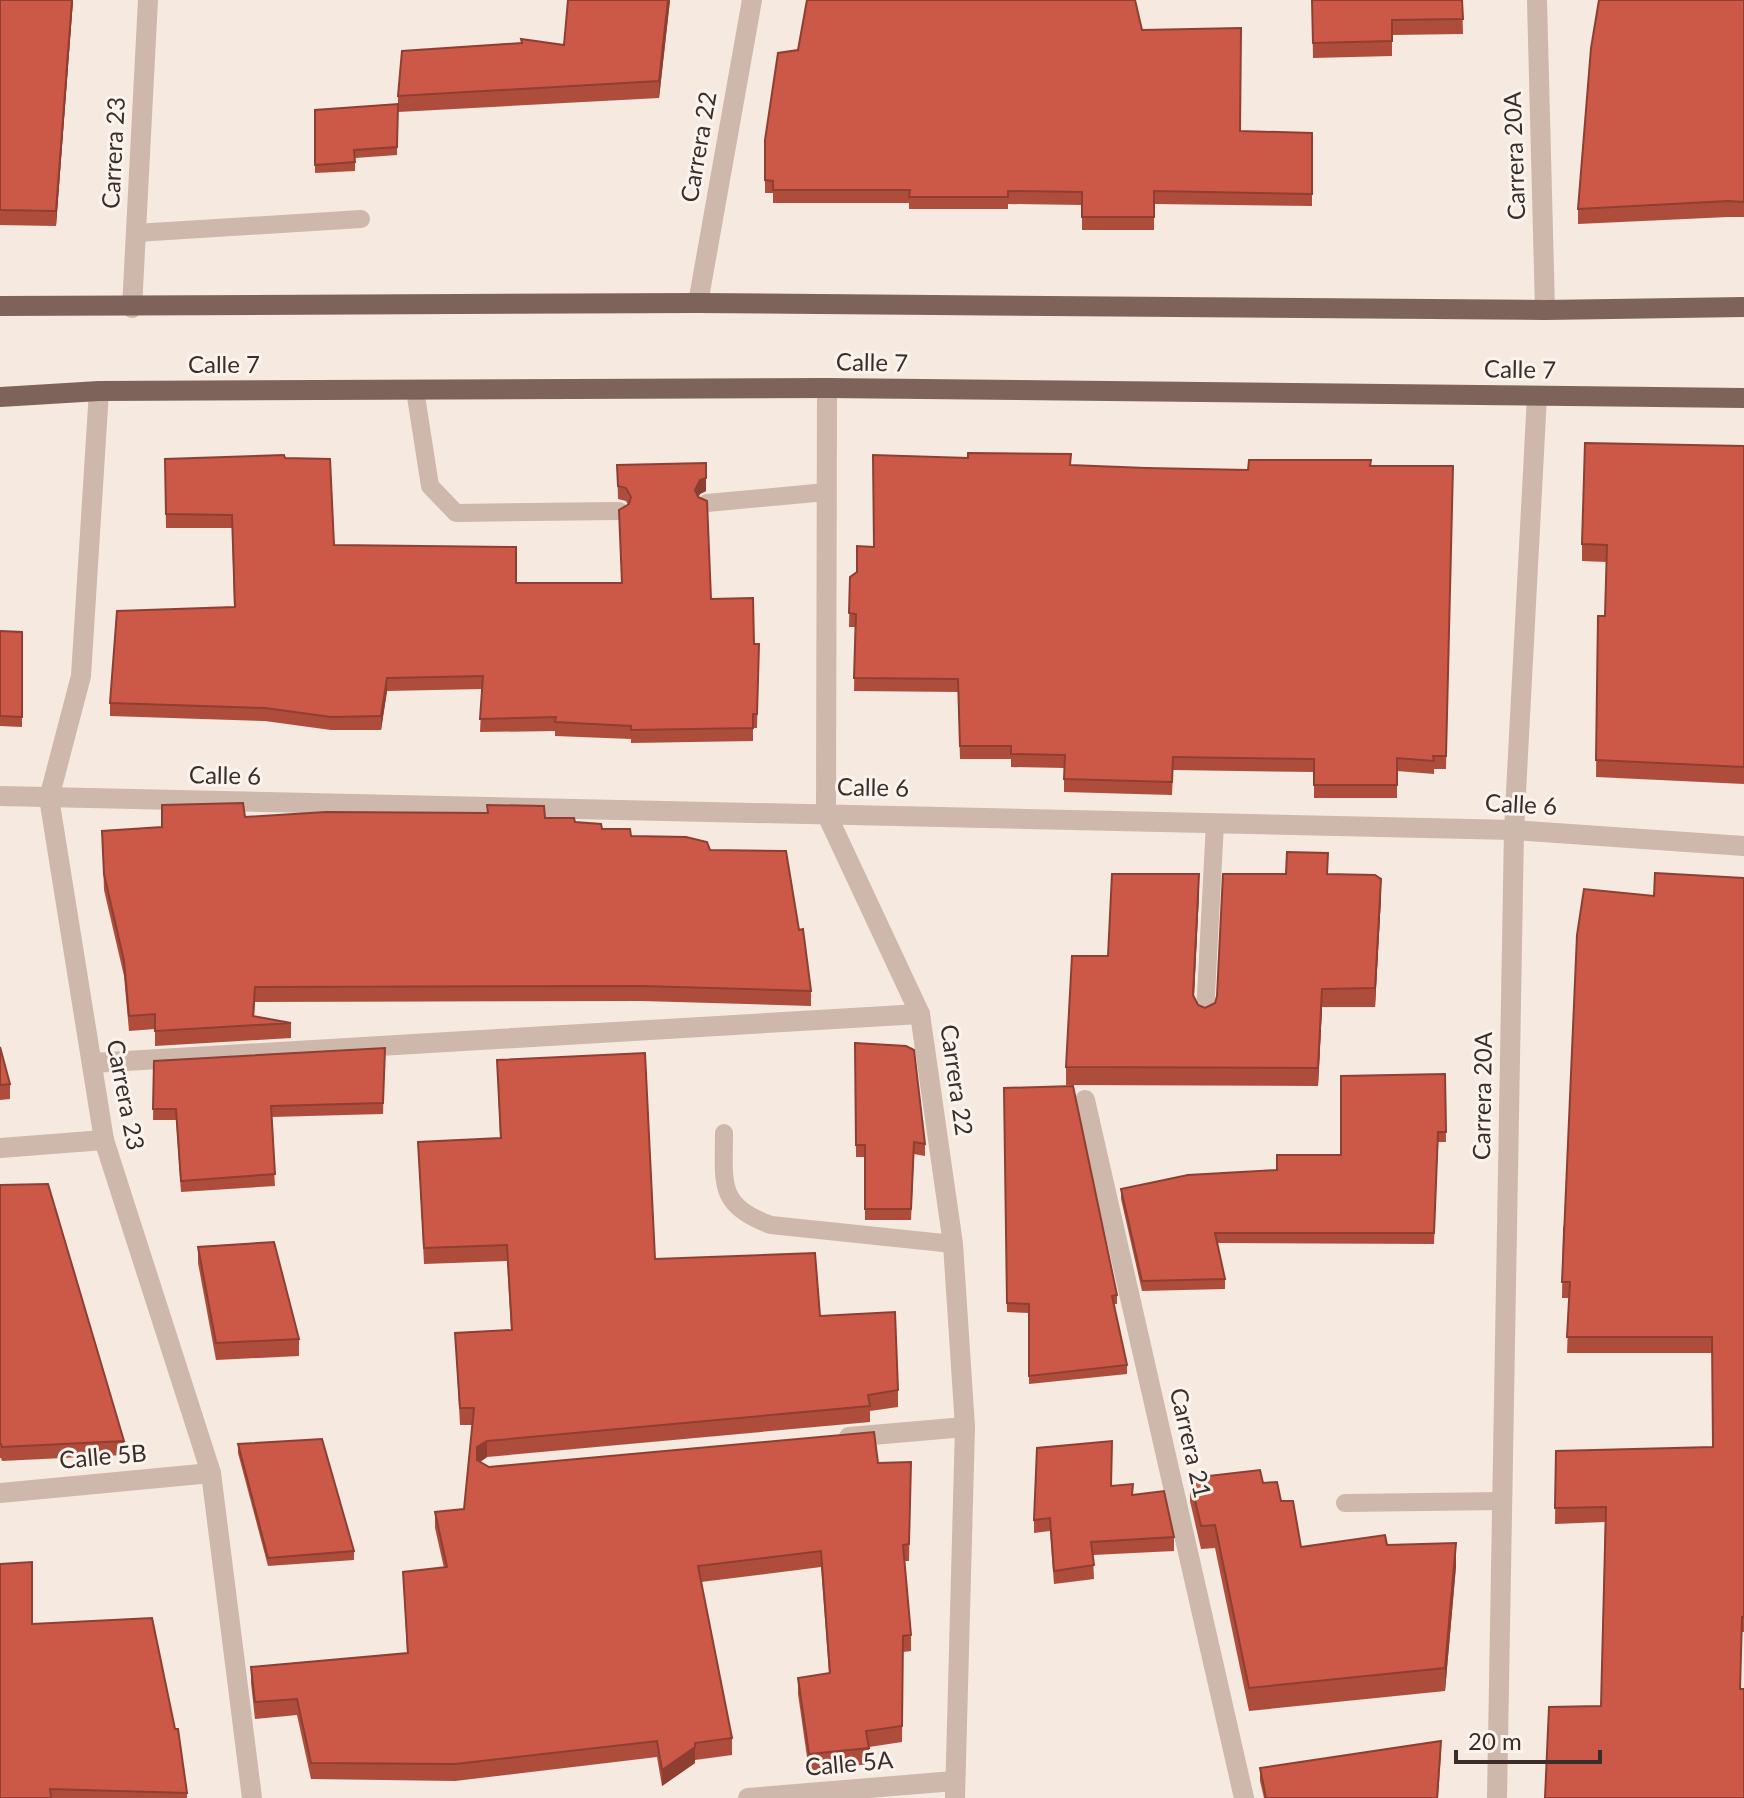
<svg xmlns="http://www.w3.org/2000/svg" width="1744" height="1798" font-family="Lato,sans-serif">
<rect width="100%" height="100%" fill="#f5e9e0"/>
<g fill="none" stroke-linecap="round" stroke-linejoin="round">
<g stroke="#ceb7ab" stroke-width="18">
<polyline points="136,233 361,219"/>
<polyline points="415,390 430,486 456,513 619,511"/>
<polyline points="707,503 826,492"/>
<polyline points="1205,1014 1215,823"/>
<path d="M724 1133C724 1183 717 1206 771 1225L953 1244"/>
<polyline points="1345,1503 1502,1501"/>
</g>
<polyline stroke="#ceb7ab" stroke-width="20" points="1085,1100 1244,1798"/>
<g stroke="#ceb7ab" stroke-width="20">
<polyline points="1537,0 1545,310"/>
<polyline points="698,303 752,0"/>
<polyline points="132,308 148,0"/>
<polyline points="827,388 826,813 920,1014 953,1244 965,1427 955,1798"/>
<polyline points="99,391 81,676 49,798 104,1140 211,1473 252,1798"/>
<polyline points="0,796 1514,830 1744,846"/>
<polyline points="92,1063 920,1014"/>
<polyline points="0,1148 104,1140"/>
<polyline points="849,1437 965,1427"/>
<polyline points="0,1493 211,1473"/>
<polyline points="748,1798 954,1781"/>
<polyline points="1497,1798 1514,830 1537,396"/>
</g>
<g stroke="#7e635b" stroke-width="20">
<polyline points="0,306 698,303 1545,310 1744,307"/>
<polyline points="0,397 99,391 827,388 1744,398"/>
</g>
</g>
<g fill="#af4d3d">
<polygon points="0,0 73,0 56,226 0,225"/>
<polygon points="670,0 659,98 398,112 398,96 564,45"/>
<polygon points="1312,0 1462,0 1463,34 1392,35 1392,56 1313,58"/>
<polygon points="1744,0 1744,217 1728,217 1578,224 1578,209"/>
<polygon points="1142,30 1240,132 1312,133 1312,206 1154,204 1154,230 1082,230 1082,205 1008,204 1008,209 909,209 909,203 773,203 773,193 765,193 765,140"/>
<polygon points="398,104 397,155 355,158 355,171 315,173 315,110"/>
<polygon points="1744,446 1744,784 1596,777 1598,616 1605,616 1607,562 1582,561 1582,544"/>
<polygon points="285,458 334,545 516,583 621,583 628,505 626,501 618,499 617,465 706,491 700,494 698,497 711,599 754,644 759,644 757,728 753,728 753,741 631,743 631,739 555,736 555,731 480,732 482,689 387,691 381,730 331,730 265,721 110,716 110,703 234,607 232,528 166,528 165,459"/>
<polygon points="1071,465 1146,468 1248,470 1453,466 1446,769 1434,769 1434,774 1397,771 1397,798 1314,798 1314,772 1173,770 1172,795 1064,792 1064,768 1011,767 1011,759 960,759 958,692 854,691 855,627 849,627 850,577 857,572 874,547"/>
<polygon points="0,631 22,632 22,727 0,726"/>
<polygon points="487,805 545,818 575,822 631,836 710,850 799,930 811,991 811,1006 642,1001 255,1002 254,1017 291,1023 291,1038 155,1046 155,1029 129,1031 124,976 104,890 102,831 162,827 245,817 487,813"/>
<polygon points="1328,874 1381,897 1375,1007 1322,1007 1318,1086 1066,1085 1066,1067 1108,956 1199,893 1194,997 1198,1005 1205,1008 1215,1003"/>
<polygon points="1744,878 1744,1632 1742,1632 1601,1706 1605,1522 1555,1524 1556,1451 1713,1447 1712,1353 1567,1353 1569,1298 1562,1298 1563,1228 1654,896"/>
<polygon points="855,1043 925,1144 925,1156 914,1154 911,1220 865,1220 865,1157 856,1157"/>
<polygon points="0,1047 10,1084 10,1099 0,1100"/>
<polygon points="385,1048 383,1114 271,1117 275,1186 181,1192 176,1120 153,1120 154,1061"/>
<polygon points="497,1060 655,1259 820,1316 898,1390 898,1407 870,1411 870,1422 487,1457 480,1462 489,1467 911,1462 909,1561 904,1561 911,1635 911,1651 903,1652 902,1742 869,1747 869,1764 809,1771 798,1694 798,1678 829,1673 821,1567 701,1582 732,1738 732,1755 695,1760 695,1763 662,1786 657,1757 455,1781 311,1779 297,1715 255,1719 251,1683 251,1667 407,1653 403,1572 444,1568 435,1528 435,1512 464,1509 472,1425 460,1425 455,1333 511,1330 507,1261 424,1264 418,1142 500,1138"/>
<polygon points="1445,1074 1446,1142 1438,1142 1434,1244 1217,1243 1225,1279 1225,1289 1142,1291 1121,1199 1121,1189 1277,1170 1341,1155"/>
<polygon points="1004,1088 1117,1295 1117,1304 1114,1304 1127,1365 1127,1374 1029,1384 1029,1313 1007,1312"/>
<polygon points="0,1185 124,1441 124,1455 2,1461 1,1458 0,1458"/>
<polygon points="198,1247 299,1339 299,1356 216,1360 198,1263"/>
<polygon points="238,1444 354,1551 354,1560 268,1566 238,1453"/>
<polygon points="1190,1478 1263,1483 1281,1501 1301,1547 1387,1545 1456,1566 1445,1691 1249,1711 1215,1548 1201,1549 1190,1501"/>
<polygon points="1111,1486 1133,1495 1174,1537 1174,1551 1093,1555 1094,1579 1054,1584 1050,1531 1034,1533 1034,1520"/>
<polygon points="32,1624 187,1793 187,1798 0,1798"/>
<polygon points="1441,1754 1438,1798 1264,1798 1260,1781 1260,1768"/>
</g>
<g fill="#8f3e32">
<polygon points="72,0 73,0 56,226 56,211"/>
<polygon points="668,0 670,0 659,98 659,81"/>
<polygon points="706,478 706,491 700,494 695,503 695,490 700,480"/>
<polygon points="387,678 387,691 381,730 381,716"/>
<polygon points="1199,874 1199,893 1193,1013 1193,995"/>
<polygon points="1381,879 1381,897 1375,1007 1375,988"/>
<polygon points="1322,989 1322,1007 1318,1086 1318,1068"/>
<polygon points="487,1441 487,1457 477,1464 477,1447"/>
<polygon points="1456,1543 1456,1566 1445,1691 1445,1668"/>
<polygon points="695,1747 695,1763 662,1786 662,1770"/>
</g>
<g fill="#cc5947" stroke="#8f3e32" stroke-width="2">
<polygon points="0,0 72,0 56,211 0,210"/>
<polygon points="568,0 668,0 659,81 398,96 402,51 522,43 521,39 564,45"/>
<polygon points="807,0 1135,0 1142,30 1241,28 1240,131 1312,133 1312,194 1154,191 1154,217 1082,217 1082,192 1008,191 1008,197 909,197 910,190 773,190 773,181 765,180 765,140 778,53 798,50"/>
<polygon points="1312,0 1462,0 1463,19 1392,20 1392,41 1313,43"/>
<polygon points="1599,0 1744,0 1744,202 1728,201 1578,209 1591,48"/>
<polygon points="398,104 397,147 354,150 355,162 315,165 315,110"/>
<polygon points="1585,443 1744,446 1744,767 1596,760 1598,616 1605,616 1607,545 1582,544"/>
<polygon points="968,453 1071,454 1070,465 1146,468 1248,470 1249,460 1371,460 1370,466 1453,466 1446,756 1433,756 1434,761 1397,758 1397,785 1314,785 1314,759 1173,757 1172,782 1064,779 1065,755 1011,754 1011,746 960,746 958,679 854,678 856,614 849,613 850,577 857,572 857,546 874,547 873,455 968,458"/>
<polygon points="284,455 285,458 330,459 334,545 516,547 516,583 622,583 619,510 629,504 631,497 626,488 618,486 617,465 706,463 706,478 700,480 695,490 698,497 707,501 711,599 753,598 754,644 759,644 757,714 753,714 753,728 631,730 631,726 555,722 556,717 480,719 483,676 387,678 381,716 331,717 265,708 110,703 117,611 235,607 232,515 166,514 165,459"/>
<polygon points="0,631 22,632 22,717 0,716"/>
<polygon points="243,803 245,817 326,812 488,813 487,805 544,806 545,818 574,818 575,822 601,824 602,829 630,829 631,836 686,837 707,842 710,850 786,851 799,930 803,929 811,991 642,986 255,987 253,1016 291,1023 155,1031 155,1014 129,1016 124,961 104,874 102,831 162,827 162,805"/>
<polygon points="1287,852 1328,853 1327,874 1375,875 1381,879 1375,988 1322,989 1318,1068 1066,1067 1072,956 1108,956 1112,874 1199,874 1193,995 1198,1005 1205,1008 1215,1003 1217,996 1223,874 1286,874"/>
<polygon points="1655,873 1744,878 1744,1617 1742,1617 1740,1689 1744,1689 1744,1798 1545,1798 1549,1707 1601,1706 1606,1507 1555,1508 1556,1451 1713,1447 1712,1337 1567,1337 1570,1282 1562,1282 1577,935 1584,889 1654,896"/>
<polygon points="855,1043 906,1046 914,1050 925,1144 914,1142 911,1209 865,1209 865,1145 856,1145"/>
<polygon points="0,1047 10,1084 0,1085"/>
<polygon points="385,1048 383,1103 271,1106 275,1174 181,1181 176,1109 153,1109 154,1061"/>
<polygon points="645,1053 655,1259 815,1253 820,1316 895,1312 898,1390 868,1395 870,1406 487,1441 477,1447 477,1460 489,1467 874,1432 878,1463 911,1462 909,1544 903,1545 911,1635 903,1636 902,1726 866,1731 869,1748 809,1754 798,1678 830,1673 821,1551 698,1566 732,1738 695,1743 695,1747 662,1770 657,1741 455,1764 311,1763 297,1699 255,1702 251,1667 408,1653 403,1572 447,1567 435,1512 464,1509 474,1408 460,1408 455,1333 512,1330 507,1245 424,1248 418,1142 501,1138 497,1060"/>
<polygon points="1445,1074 1446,1132 1438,1132 1434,1233 1215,1233 1225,1279 1142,1281 1121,1189 1188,1175 1277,1170 1277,1155 1341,1155 1341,1076"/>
<polygon points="1073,1086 1117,1295 1112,1296 1127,1365 1029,1376 1029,1304 1007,1303 1004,1088"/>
<polygon points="48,1184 124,1441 2,1447 1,1444 0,1444 0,1185"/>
<polygon points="274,1242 299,1339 216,1343 198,1247"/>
<polygon points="322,1439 354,1551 268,1558 238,1444"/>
<polygon points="1112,1441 1111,1486 1133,1484 1132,1495 1164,1491 1174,1537 1091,1542 1094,1565 1054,1571 1050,1518 1034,1520 1037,1448"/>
<polygon points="1260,1470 1263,1483 1277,1482 1281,1501 1293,1501 1301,1547 1385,1535 1387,1545 1456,1543 1445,1668 1249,1688 1215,1525 1201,1526 1190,1478"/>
<polygon points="32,1562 32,1624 152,1618 175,1729 178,1729 187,1793 50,1789 51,1798 0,1798 0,1564"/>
<polygon points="1441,1741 1437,1798 1266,1798 1260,1768"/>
</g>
<g text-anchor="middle" stroke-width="6" stroke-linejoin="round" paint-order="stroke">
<g font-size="24" fill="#3b2e2a" stroke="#fbf3ed">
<text transform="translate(699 147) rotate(-80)" y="8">Carrera 22</text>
<text transform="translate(114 153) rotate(-87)" y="8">Carrera 23</text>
<text transform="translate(1515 156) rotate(-92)" y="8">Carrera 20A</text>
<text transform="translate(872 363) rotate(1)" y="8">Calle 7</text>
<text x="224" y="373">Calle 7</text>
<text transform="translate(1520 370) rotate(1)" y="8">Calle 7</text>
<text transform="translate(225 776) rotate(1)" y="8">Calle 6</text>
<text transform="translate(873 788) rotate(1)" y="8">Calle 6</text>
<text transform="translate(1521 805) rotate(3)" y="8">Calle 6</text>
<text transform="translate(956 1080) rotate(82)" y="8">Carrera 22</text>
<text transform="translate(125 1095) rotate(79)" y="8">Carrera 23</text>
<text transform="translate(1483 1096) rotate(-89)" y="8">Carrera 20A</text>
<text transform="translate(1190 1443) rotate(77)" y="8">Carrera 21</text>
<text transform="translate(103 1457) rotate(-5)" y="8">Calle 5B</text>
<text transform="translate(849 1764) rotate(-5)" y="8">Calle 5A</text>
</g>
</g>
<path d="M1456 1750v12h144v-12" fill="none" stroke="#3b2e2a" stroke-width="4"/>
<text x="1468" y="1750" font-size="24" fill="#3b2e2a" stroke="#fbf3ed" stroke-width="6" paint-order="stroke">20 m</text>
</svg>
